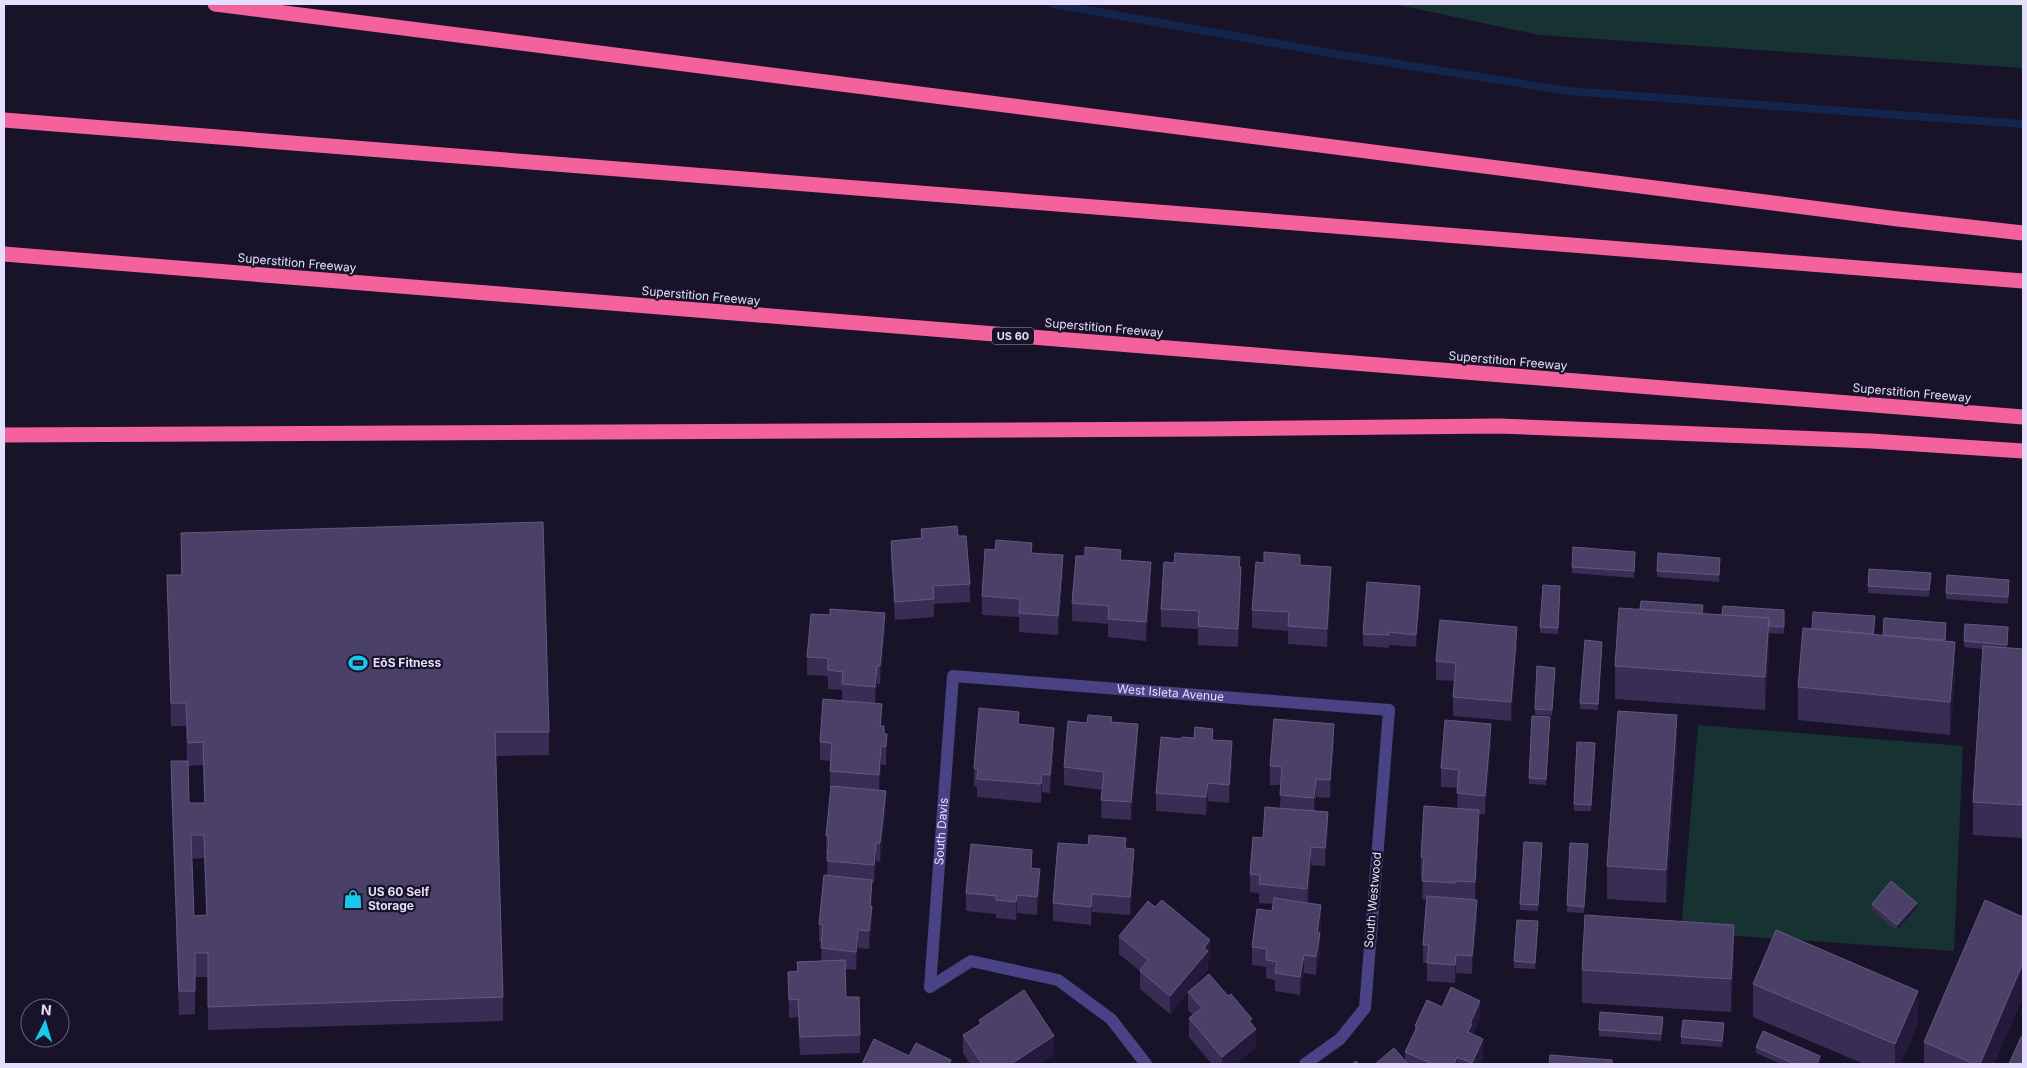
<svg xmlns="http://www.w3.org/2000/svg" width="2027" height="1068" font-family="Inter,sans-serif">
<rect width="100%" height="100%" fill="#181329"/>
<g fill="#163233">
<polygon points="1394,4 2023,4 2023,68 1539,35"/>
<polygon points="1698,725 1963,746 1954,951 1681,932"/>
</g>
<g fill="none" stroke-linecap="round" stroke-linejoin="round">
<polyline stroke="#13254d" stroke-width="8" points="1053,4 1342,55 1568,91 2023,124"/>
<g stroke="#494285" stroke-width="12">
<path id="s1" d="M930 987 953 676 1389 710 1365 1008 1340 1039 1305 1064"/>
<polyline points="930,987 971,961 1058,980 1111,1019 1146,1064"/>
</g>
<g stroke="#f3629d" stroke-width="15">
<polyline points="215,4 1898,219 2023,233"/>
<polyline points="4,120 2023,281"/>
<polyline points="4,254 2023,417"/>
<polyline points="4,435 1204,429 1499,426 1871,441 2023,451"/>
</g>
</g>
<g fill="#392d56" fill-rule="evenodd">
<polygon points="921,529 958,536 970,584 970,602 934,604 934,617 895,620 891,559 891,541 921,539"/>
<path d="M181 533 549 732V755L496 756 503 997V1021L208 1030V977H195V1014L179 1015 171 785V761H187L186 726H171L167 575H181ZM203 765 204 803H189L188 766ZM204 858 206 915 194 916 192 859Z"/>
<polygon points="1032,553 1063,573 1058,635 1019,632 1019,617 982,615 982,596"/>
<polygon points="1635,558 1634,578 1572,573 1572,567"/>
<polygon points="1121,560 1151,580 1146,641 1108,637 1108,624 1072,621 1072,603"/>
<polygon points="1720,564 1719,582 1657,577 1657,571"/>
<polygon points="1300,565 1331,585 1327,647 1288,644 1288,631 1252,628 1252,610"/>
<polygon points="1240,567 1241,585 1238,647 1198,645 1198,629 1161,627 1161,609"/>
<polygon points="1931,579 1929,597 1868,593 1868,586"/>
<polygon points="1560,586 1558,634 1540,633 1540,627"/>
<polygon points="2009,586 2008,604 1946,599 1946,593"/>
<polygon points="1420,599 1416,647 1389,645 1389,648 1363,646 1363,634"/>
<polygon points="1640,609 1722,615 1784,610 1784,634 1769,633 1769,651 1765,710 1615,699 1615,666"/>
<polygon points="1875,623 1874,634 1883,635 1946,629 1945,641 1955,675 1950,735 1798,720 1798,687 1812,629"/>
<polygon points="885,631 880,684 877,684 875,704 884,734 887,734 886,765 881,765 879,791 886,809 880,862 876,861 874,883 872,883 871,906 872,924 869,949 858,948 856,970 845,969 846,997 860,1035 860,1053 800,1055 798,1017 789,1018 788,972 797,971 797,962 821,961 822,943 819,942 819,924 827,876 828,854 826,854 826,836 831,790 830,790 830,771 831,761 820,760 820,742 842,701 842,690 828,689 828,678 826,676 807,675 807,657"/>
<polygon points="2008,633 2007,648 2023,649 2023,838 1973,835 1973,802 1983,649 1964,647 1964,641"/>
<polygon points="1517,645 1511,721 1453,716 1453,697 1455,681 1436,680 1436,661"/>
<polygon points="1602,648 1598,710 1580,709 1580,703"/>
<polygon points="1555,668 1552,716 1535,715 1535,709"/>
<polygon points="1550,717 1546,785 1529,784 1529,778"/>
<polygon points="1112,722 1138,742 1131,820 1101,818 1102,790 1064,785 1064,767 1087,723"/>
<polygon points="1019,724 1054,746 1050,793 1042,792 1041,803 977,797 977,787 974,786 974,768"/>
<polygon points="1182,739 1213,740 1232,760 1229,803 1208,801 1206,815 1156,811 1156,793"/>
<polygon points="1334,742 1330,798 1316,797 1314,811 1328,831 1325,866 1311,865 1308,903 1321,923 1320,933 1320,951 1316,975 1304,973 1300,995 1275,991 1275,980 1266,978 1266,967 1252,965 1252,947 1272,911 1273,904 1259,903 1259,893 1250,892 1250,874 1263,838 1280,808 1281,785 1270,785 1270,766"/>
<polygon points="1491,742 1485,814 1479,814 1479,828 1475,900 1477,918 1472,974 1456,973 1455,983 1427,981 1427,963 1423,963 1423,945 1426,900 1422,899 1423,876 1421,876 1421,857 1457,808 1458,788 1441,787 1441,768"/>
<polygon points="1677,748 1666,903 1607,899 1607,866"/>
<polygon points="1595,750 1591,811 1574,811 1574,804"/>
<polygon points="1588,844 1584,913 1567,912 1567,905"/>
<polygon points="1126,848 1134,867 1130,915 1092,912 1091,925 1053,921 1053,903"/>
<polygon points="1542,849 1538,911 1520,910 1520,904"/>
<polygon points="1032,868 1040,887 1037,915 1017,913 1016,920 996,918 996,914 966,911 966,893"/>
<polygon points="1872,904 1917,909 1897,931 1872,910"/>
<polygon points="1538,921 1535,969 1514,968 1514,961"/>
<polygon points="1119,936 1210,958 1208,961 1208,969 1190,990 1252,1024 1256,1047 1235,1064 1212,1064 1189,1037 1189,1018 1193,1015 1188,1010 1188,992 1170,1014 1140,989 1140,971 1119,954"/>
<polygon points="1734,958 1731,1012 1582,1003 1582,970"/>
<polygon points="1753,984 1918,1024 1900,1064 1864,1064 1753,1017"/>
<polygon points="2023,996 1994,1064 1924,1064 1924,1042"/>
<polygon points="1442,1007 1480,1019 1473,1034 1483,1057 1480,1064 1375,1064 1405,1061 1405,1052 1415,1031 1415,1026"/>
<polygon points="979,1020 1054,1054 1039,1064 970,1064 963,1053 963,1035 979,1024"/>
<polygon points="1663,1023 1661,1041 1599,1036 1599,1030"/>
<polygon points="1724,1029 1722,1047 1681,1044 1681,1037"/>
<polygon points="1756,1047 1820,1062 1819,1064 1781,1064 1756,1053"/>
</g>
<g fill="#241b3c">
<polygon points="1063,555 1063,573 1058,635 1058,616"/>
<polygon points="1151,562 1151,580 1146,641 1146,622"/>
<polygon points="1241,567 1241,585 1238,647 1238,629"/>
<polygon points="1331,567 1331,585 1327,647 1327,629"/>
<polygon points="1420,586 1420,599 1416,647 1416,635"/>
<polygon points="885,613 885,631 880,684 880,666"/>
<polygon points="1769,618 1769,651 1765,710 1765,677"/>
<polygon points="1517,627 1517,645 1511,721 1511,702"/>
<polygon points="1955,642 1955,675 1950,735 1950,702"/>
<polygon points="877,666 877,684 875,705 875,687"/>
<polygon points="882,704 882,722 880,744 880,726"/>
<polygon points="1677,715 1677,748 1666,903 1666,870"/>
<polygon points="1138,724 1138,742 1131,820 1131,802"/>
<polygon points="1334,724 1334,742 1330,798 1330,780"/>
<polygon points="1491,724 1491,742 1485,814 1485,796"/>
<polygon points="1054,728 1054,746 1050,793 1050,775"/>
<polygon points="887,734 887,753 886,765 886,747"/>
<polygon points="1232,741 1232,760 1229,803 1229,785"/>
<polygon points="881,746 881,765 879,793 879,775"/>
<polygon points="1042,774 1042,792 1041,803 1041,784"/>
<polygon points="1316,779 1316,797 1314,816 1314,798"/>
<polygon points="1208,783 1208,801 1206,815 1206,797"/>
<polygon points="886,791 886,809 880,862 880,843"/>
<polygon points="1479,810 1479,828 1475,900 1475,882"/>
<polygon points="1328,812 1328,831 1325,866 1325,848"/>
<polygon points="876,843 876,861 874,883 874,865"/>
<polygon points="1311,847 1311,865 1307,907 1307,889"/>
<polygon points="1134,849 1134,867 1130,915 1130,897"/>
<polygon points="1040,869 1040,887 1037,915 1037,897"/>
<polygon points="872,880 872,899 870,924 870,906"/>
<polygon points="1092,894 1092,912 1091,925 1091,907"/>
<polygon points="1017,895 1017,913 1016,920 1016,902"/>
<polygon points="1477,900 1477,918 1472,974 1472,956"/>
<polygon points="1917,903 1917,909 1897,931 1897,925"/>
<polygon points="1321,905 1321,923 1317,951 1317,933"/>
<polygon points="872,906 872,924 869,949 869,931"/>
<polygon points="1734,925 1734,958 1731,1012 1731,979"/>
<polygon points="858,930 858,948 856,970 856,952"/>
<polygon points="1320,933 1320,951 1316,975 1316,957"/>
<polygon points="1210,940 1210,958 1208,961 1208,969 1170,1014 1170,996"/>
<polygon points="1304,955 1304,973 1300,995 1300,977"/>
<polygon points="1456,955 1456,973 1455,983 1455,965"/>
<polygon points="2023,963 2023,996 1994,1064 1980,1064"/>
<polygon points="1918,991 1918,1024 1900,1064 1895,1064 1895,1044"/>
<polygon points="1480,1001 1480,1019 1472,1038 1468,1032 1470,1024"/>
<polygon points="1252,1019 1252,1032 1256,1029 1256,1047 1235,1064 1222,1064 1222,1057 1249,1021"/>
<polygon points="1054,1036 1054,1054 1039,1064 1011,1064"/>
<polygon points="1483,1039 1483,1057 1480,1064 1472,1064"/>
<polygon points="1820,1056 1820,1062 1819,1064 1817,1064"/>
<polygon points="1457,1057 1457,1064 1454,1064"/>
</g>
<g fill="#4b4067" stroke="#63597f" fill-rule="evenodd">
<path d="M543 522 549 732H495L503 997 208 1007V953H195V991H179L171 761H188L189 803H205L203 742 188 743 186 703H171L167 575H182L181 533ZM191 835H204L207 915 194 916Z"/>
<polygon points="957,526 958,536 966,536 970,584 933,586 934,599 895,602 891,541 922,538 921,529"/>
<polygon points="996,540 1032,543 1031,553 1063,555 1058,616 1019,613 1020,599 982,596 985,549 995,550"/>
<polygon points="1085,547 1121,550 1120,560 1151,562 1146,622 1108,619 1109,606 1072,603 1076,556 1085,556"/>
<polygon points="1573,547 1635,552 1634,571 1572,567"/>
<polygon points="1264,552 1300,555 1300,565 1331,567 1327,629 1288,626 1289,612 1252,610 1256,562 1264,563"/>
<polygon points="1175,553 1240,557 1239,567 1241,567 1238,629 1198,626 1199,611 1161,609 1164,562 1174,563"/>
<polygon points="1658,553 1720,558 1719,575 1657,571"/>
<polygon points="1869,569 1931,573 1929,590 1868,586"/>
<polygon points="1947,575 2009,580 2008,597 1946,593"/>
<polygon points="1367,582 1420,586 1416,635 1389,632 1389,635 1363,634"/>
<polygon points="1543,585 1560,586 1558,628 1540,627"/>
<polygon points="1641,601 1703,605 1702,614 1640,609"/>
<polygon points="1723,606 1784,610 1784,627 1769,626 1769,618 1722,615"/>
<polygon points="1619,608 1769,618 1765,677 1615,666"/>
<polygon points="830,609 885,613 880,666 877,666 875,687 842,684 843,672 828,670 828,660 826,658 807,657 811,614 830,615"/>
<polygon points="1813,612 1875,616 1873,634 1812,629"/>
<polygon points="1884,618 1946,623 1945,640 1883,635"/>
<polygon points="1440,620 1517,627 1511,702 1453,697 1456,663 1436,661"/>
<polygon points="1965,624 2008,627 2007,645 1964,641"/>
<polygon points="1803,628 1955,642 1950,702 1798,687"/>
<polygon points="1585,640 1602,642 1598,704 1580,703"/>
<polygon points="1983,646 2023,649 2023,805 1973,802"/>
<polygon points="1537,666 1555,668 1552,710 1535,709"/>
<polygon points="823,699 882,704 880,726 884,726 884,734 887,734 886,747 881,746 879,775 830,771 832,743 820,742"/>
<polygon points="979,708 1019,712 1018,724 1054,728 1050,775 1042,774 1041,784 977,779 978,769 974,768"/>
<polygon points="1618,711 1677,715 1666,870 1607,866"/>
<polygon points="1088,715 1112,717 1111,722 1138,724 1131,802 1101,800 1104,772 1064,767 1068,721 1087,723"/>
<polygon points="1532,716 1550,717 1546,779 1529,778"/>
<polygon points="1274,719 1334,724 1330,780 1316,779 1314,798 1280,795 1282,767 1270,766"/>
<polygon points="1445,720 1491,724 1485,796 1457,793 1459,770 1441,768"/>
<polygon points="1195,727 1213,729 1212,740 1232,741 1229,785 1208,783 1206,797 1156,793 1161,737 1182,739 1182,737 1194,738"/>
<polygon points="1577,742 1595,743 1591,805 1574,804"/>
<polygon points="831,786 886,791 880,843 876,843 874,865 827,861 829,836 826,836"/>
<polygon points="1424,806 1479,810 1475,882 1455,881 1455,883 1422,881 1424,858 1421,857"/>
<polygon points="1265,807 1328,812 1325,848 1311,847 1307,889 1259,884 1260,875 1250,874 1253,837 1263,838"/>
<polygon points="1089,835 1126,838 1125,848 1134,849 1130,897 1092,894 1091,907 1053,903 1058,843 1088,845"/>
<polygon points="1524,842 1542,843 1538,905 1520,904"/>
<polygon points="1570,843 1588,844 1584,907 1567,905"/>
<polygon points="971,844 1032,850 1031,868 1040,869 1037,897 1017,895 1016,902 996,900 996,896 966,893"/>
<polygon points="824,875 872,880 870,906 872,906 869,931 858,930 856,952 821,948 823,925 819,924"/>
<polygon points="1891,881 1917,903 1897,925 1872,904"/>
<polygon points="1427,896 1477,900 1472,956 1456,955 1455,965 1427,963 1429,945 1423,945"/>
<polygon points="1274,898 1321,905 1317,933 1320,933 1316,957 1304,955 1300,977 1275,973 1277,962 1266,960 1267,949 1252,947 1257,909 1272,911"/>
<polygon points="1162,900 1210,940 1204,948 1208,951 1170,996 1140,971 1148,960 1119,936 1148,901 1155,907"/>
<polygon points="1985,900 2023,917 2023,963 1980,1064 1974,1064 1924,1042"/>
<polygon points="1585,915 1734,925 1731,979 1582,970"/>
<polygon points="1517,920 1538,921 1535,963 1514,961"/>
<polygon points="1776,930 1918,991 1895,1044 1753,984"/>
<polygon points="845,960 846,997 859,997 860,1035 800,1037 798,999 789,1000 788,972 798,971 797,962"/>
<polygon points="1209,974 1228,996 1231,994 1252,1019 1249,1021 1256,1029 1222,1057 1189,1018 1202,1008 1188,992"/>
<polygon points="1451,987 1480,1001 1470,1024 1472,1024 1468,1032 1483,1039 1472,1063 1457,1057 1454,1064 1433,1064 1405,1052 1417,1027 1415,1026 1427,1000 1442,1007"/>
<polygon points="1024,990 1054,1036 1011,1064 982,1064 963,1035 982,1023 979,1020"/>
<polygon points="1600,1012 1663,1017 1661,1034 1599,1030"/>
<polygon points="1683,1020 1724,1023 1722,1041 1681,1037"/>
<polygon points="1763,1031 1820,1056 1817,1064 1795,1064 1756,1047"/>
<polygon points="2021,1037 2023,1038 2023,1064 2009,1064"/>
<polygon points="874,1039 909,1056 916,1043 951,1060 949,1064 862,1064"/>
<polygon points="1394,1048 1408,1064 1375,1064"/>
<polygon points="1550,1055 1612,1060 1612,1064 1549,1064"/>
<polygon points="1356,1061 1359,1064 1352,1064"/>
</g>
<defs>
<g id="stadium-bare" transform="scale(1.5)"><path d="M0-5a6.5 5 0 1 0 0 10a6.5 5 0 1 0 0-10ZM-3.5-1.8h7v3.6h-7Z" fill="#19c8ed" stroke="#181329" stroke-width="2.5" paint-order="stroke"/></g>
<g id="shop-bare" transform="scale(1.5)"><path d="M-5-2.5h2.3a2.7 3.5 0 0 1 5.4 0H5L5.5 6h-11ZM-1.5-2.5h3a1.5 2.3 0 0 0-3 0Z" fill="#19c8ed" stroke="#181329" stroke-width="2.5" paint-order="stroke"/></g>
</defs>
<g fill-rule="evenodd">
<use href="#stadium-bare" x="358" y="663"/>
<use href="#shop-bare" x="353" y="899"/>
</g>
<g text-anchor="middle" stroke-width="4.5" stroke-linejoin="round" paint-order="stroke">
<rect fill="#181329" stroke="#a7a1bd" stroke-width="1" x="992" y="327.5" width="42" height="17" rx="4"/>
<g font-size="11" font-weight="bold" fill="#e4defc">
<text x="1013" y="340">US 60</text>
</g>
<g font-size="12" fill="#e4defc" stroke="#181329">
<text transform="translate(297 263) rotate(5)" y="4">Superstition Freeway</text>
<text transform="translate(701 296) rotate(5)" y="4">Superstition Freeway</text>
<text transform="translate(1104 328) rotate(5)" y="4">Superstition Freeway</text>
<text transform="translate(1508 361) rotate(5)" y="4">Superstition Freeway</text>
<text transform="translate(1912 393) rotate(5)" y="4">Superstition Freeway</text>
<text dy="4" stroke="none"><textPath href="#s1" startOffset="530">West Isleta Avenue</textPath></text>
<text dy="4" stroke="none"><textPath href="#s1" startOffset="156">South Davis</textPath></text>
<text transform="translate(1373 900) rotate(-85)" y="4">South Westwood</text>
</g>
<g font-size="12" font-weight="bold" fill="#e4defc" stroke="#181329" text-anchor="start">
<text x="373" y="667">EōS Fitness</text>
<text x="368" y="896">US 60 Self<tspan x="368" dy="14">Storage</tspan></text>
</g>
</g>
<rect width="2027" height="1068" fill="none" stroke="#e4defc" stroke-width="10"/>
<g transform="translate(45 1023) rotate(5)"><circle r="24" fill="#181329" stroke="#6a647d"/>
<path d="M0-4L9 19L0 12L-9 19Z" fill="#19c8ed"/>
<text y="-8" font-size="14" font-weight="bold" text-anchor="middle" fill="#e4defc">N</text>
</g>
</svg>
